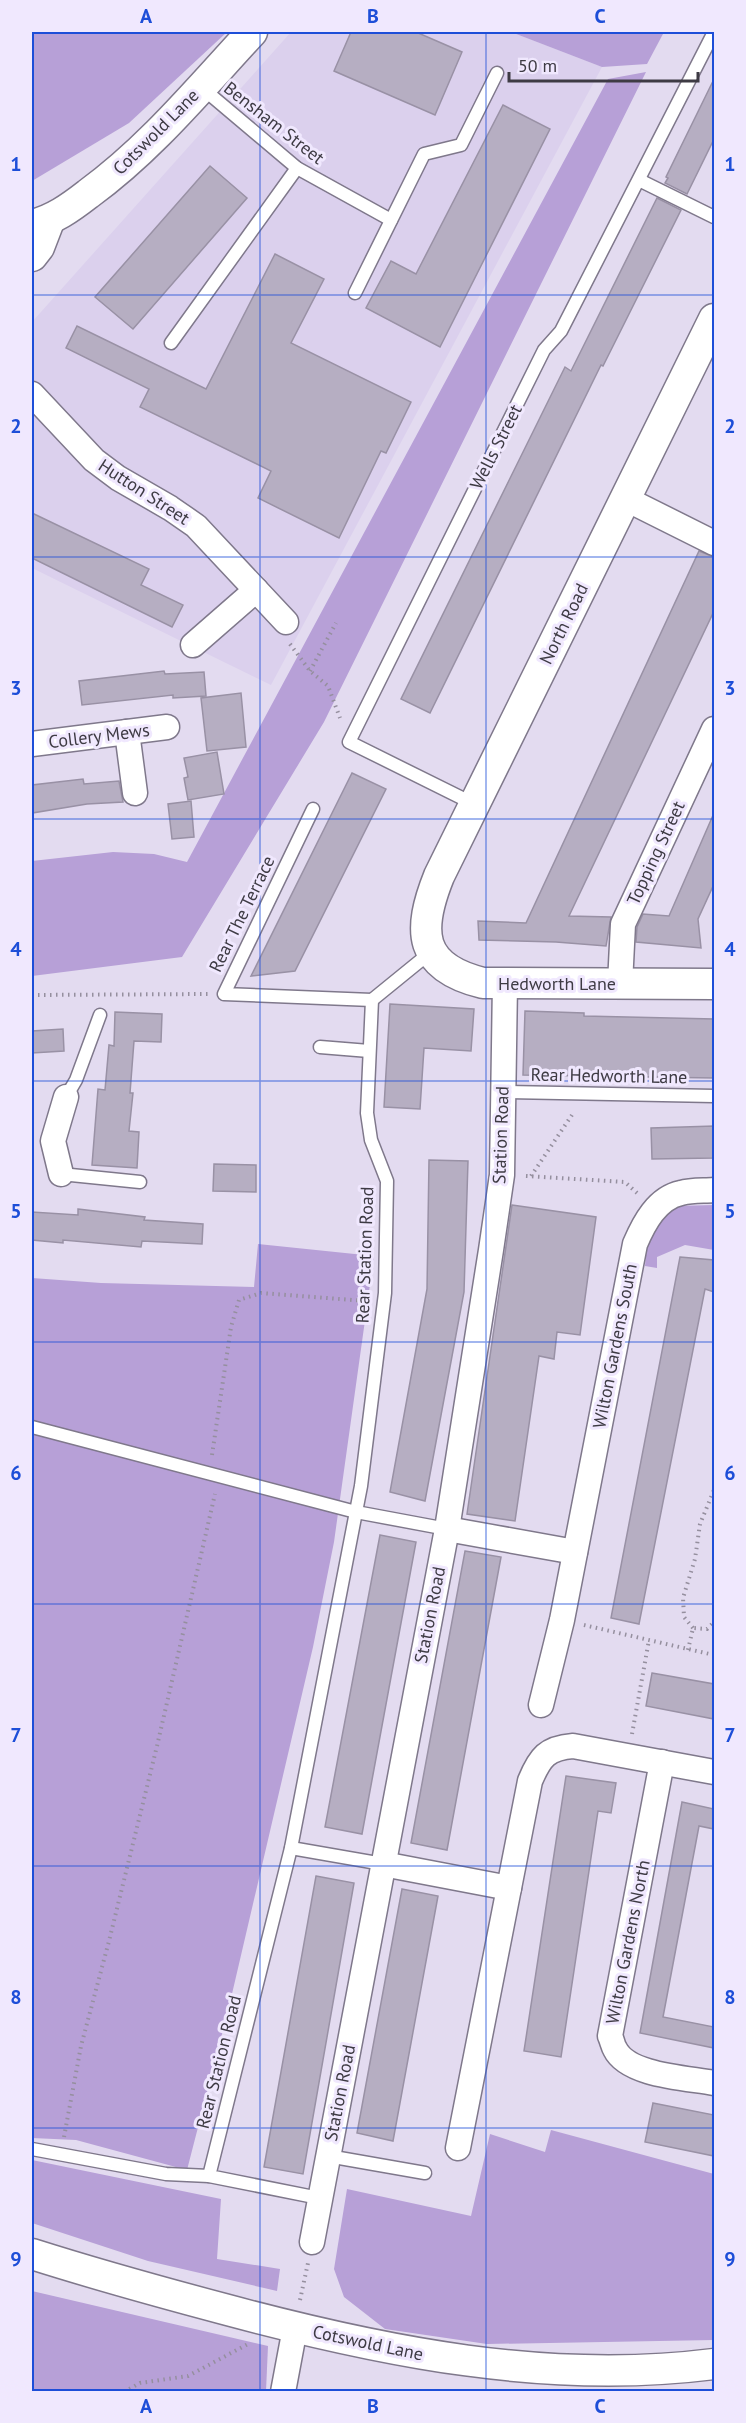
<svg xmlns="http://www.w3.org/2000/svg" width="746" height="2423" font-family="'PT Sans',sans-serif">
<rect width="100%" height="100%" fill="#e3dbf0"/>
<polygon fill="#dbd0ed" points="291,32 511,32 602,67 271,685 32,568 32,322"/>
<g fill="#b7a0d7">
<polygon points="32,32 227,32 129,123 32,181"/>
<polygon points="511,32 664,32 647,64 602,67"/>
<polygon points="646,72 324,722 182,957 32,976 32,861 113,852 154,854 187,862 608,79"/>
<polygon points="714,1205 714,1250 685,1245 657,1257 657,1268 645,1266 648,1235 660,1219 675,1206"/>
<polygon points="258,1244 374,1256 334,1542 313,1647 228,2011 187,2170 76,2140 32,2138 32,1278 101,1283 254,1287"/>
<polygon points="551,2130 714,2174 714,2340 487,2344 385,2329 344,2297 334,2269 347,2189 471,2216 490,2134 545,2152"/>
<polygon points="32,2160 221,2199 217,2259 280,2269 277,2291 148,2261 32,2223"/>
<polygon points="32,2291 268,2346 266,2391 32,2391"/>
</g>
<g fill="#b6aec2" stroke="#9991a5" stroke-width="1.5">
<polygon points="351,32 416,32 462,52 435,115 334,71"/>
<polygon points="714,79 714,139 687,194 665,183 668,178 666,177"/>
<polygon points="503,105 550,129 440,347 366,308 391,261 416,274"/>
<polygon points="210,166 247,198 133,329 95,297"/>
<polygon points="657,198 681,210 603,366 601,365 430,713 401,699 565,367 571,371"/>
<polygon points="275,254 324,279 291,343 411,402 386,453 381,451 339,538 258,498 271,471 140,407 149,389 66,348 77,326 206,389"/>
<polygon points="32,513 149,569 141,585 183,605 172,627 32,558"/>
<polygon points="699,551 714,557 714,611 569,916 611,917 606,946 556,942 479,940 478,921 526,923"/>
<polygon points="164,671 165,674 204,672 206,696 173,698 173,695 82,705 79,681"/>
<polygon points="241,693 246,747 207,751 201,698"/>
<polygon points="217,752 224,794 188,800 184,778 188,777 184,758"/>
<polygon points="352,773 386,789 295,971 251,976"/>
<polygon points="83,779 84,784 119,781 123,802 87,804 32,813 32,785"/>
<polygon points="191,801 194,837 172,839 168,804"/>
<polygon points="714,813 714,884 698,919 701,948 636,942 637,927 643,914 669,916"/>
<polygon points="390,1004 474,1009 471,1051 424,1048 420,1109 384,1107"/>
<polygon points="525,1011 584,1013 584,1016 714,1019 714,1078 523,1075"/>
<polygon points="115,1012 162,1014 161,1042 134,1041 130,1093 133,1093 129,1131 139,1132 137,1168 92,1165 98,1089 105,1090 109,1045 114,1046"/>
<polygon points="63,1029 64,1051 32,1053 32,1031"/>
<polygon points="714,1126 714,1158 652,1159 651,1128"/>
<polygon points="429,1160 468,1161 464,1292 425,1501 390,1492 427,1289"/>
<polygon points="214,1164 256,1165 256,1192 213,1191"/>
<polygon points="512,1205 596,1217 580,1335 557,1332 554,1359 539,1356 515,1521 467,1514"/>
<polygon points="78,1209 145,1217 144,1220 203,1224 202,1244 142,1241 141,1247 63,1240 63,1243 32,1240 32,1212 78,1215"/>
<polygon points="680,1257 714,1260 714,1292 705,1289 639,1624 611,1618"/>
<polygon points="380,1535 416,1542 362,1834 325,1827"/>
<polygon points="465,1551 501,1557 447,1850 411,1843"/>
<polygon points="652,1673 714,1684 714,1719 646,1706"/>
<polygon points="566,1776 616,1783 611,1813 598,1811 561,2057 524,2051"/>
<polygon points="682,1802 714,1809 714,1829 699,1826 663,2017 714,2027 714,2048 640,2033"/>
<polygon points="316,1876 354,1883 303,2174 264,2167"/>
<polygon points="402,1889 438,1896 393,2141 357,2133"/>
<polygon points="653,2103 714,2115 714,2156 645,2142"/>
</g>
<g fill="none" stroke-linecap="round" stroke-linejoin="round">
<g stroke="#7f788b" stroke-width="15">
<g id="service">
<polyline points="201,87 297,168 391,220"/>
<polyline points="639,180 714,217"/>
<polyline points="355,293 424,154 461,145 497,73"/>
<polyline points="171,343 297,168"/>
<polyline points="474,804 349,742 544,350 561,331 714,32"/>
<polyline points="313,809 224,994 372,1000 431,952"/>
<polyline points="320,1047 369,1051"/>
<polyline points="503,1092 714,1096"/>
<polyline points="66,1097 76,1080 100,1015"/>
<polyline points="61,1174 140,1182"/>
<polyline points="32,1427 356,1512 447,1529"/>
<polyline points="291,1848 383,1864"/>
<polyline points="32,2149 166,2174 209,2176"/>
<polyline points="328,2156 425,2173"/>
<polyline points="319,2198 209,2176 291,1848 361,1486 385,1293 387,1181 371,1140 367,1113 372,1000"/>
</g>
</g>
<g stroke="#7f788b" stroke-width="27">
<g id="minor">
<polyline points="32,394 94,460 118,478 170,508 196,526 286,622"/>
<polyline points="626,499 714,543"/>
<polyline points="193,645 256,590"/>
<polyline points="127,732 135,793"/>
<polyline points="32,744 167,727"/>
<polyline points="620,984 623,924 714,729"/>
<polyline points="61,1174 53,1141 66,1097"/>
<polyline points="447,1529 575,1552"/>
<path d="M541 1705 562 1620 635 1244C644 1223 657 1198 681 1193 692 1190 704 1191 714 1190"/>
<path d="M662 1762 610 2036C612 2040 613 2046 615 2049 628 2076 688 2078 714 2083"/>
<polyline points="383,1864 509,1888"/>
<path d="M458 2148 530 1781C540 1757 547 1748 573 1746L714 1772"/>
<polyline points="312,2242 447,1529 491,1250 502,1175 505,983"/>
<polyline points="283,2392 295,2328"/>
</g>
</g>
<g stroke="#7f788b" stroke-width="33">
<g id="tertiary">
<path d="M32 225C53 220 70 208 88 194 150 149 200 88 252 32"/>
<polyline points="32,256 39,247 49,221"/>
<path d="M714 319 439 876C417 931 418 967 483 983L714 984"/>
<path d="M32 2254C95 2274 160 2292 224 2309 384 2352 548 2385 714 2364"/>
</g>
</g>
<g stroke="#958f9e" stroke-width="4" stroke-dasharray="1.5 4.5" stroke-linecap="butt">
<polyline points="290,644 310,671 328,686 340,718"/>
<polyline points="310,671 336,623"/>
<polyline points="32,995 208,994"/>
<polyline points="526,1176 625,1182 637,1193"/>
<polyline points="531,1176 574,1112"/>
<polyline points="212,1455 231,1327 239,1300 261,1293 366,1301"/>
<polyline points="584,1625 714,1655"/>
<polyline points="693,1628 684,1617 683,1598 695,1559 700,1524 714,1490"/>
<polyline points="688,1650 693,1628 707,1629 714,1622"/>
<polyline points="632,1734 649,1640"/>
<polyline points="64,2137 81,2046 109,1941 157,1746 215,1494"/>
<polyline points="300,2300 308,2263"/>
<polyline points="124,2392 140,2383 188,2376 248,2344"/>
</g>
<use href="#service" stroke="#fff" stroke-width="12"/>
<use href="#minor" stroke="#fff" stroke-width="24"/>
<use href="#tertiary" stroke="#fff" stroke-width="30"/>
</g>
<path fill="none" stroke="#1d4ed8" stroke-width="1.5" stroke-opacity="0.55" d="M260 32V2392M486 32V2392M32 295H714M32 557H714M32 819H714M32 1081H714M32 1342H714M32 1604H714M32 1866H714M32 2128H714"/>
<g text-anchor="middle" stroke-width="6" stroke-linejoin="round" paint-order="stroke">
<g font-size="18" fill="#3e3b44" stroke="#f0e8fe">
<text transform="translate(274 123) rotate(38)" y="6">Bensham Street</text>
<text transform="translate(156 132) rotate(-45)" y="6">Cotswold Lane</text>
<text transform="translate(496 447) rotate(-63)" y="6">Wells Street</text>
<text transform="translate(144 492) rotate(33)" y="6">Hutton Street</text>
<text transform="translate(564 624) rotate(-64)" y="6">North Road</text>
<text transform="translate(99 736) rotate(-7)" y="6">Collery Mews</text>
<text transform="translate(656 853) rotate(-65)" y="6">Topping Street</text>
<text transform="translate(242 914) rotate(-64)" y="6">Rear The Terrace</text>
<text x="557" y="990">Hedworth Lane</text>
<text transform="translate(609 1076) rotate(1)" y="6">Rear Hedworth Lane</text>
<text transform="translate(501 1135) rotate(-88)" y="6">Station Road</text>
<text transform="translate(365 1255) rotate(-88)" y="6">Rear Station Road</text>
<text transform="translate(615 1346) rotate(-79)" y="6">Wilton Gardens South</text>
<text transform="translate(430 1615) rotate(-79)" y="6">Station Road</text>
<text transform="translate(628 1942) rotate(-79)" y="6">Wilton Gardens North</text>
<text transform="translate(219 2062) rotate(-76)" y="6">Rear Station Road</text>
<text transform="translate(340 2093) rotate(-79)" y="6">Station Road</text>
<text transform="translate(368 2343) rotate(12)" y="6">Cotswold Lane</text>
</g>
</g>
<rect width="746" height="2423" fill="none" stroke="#f0e8fe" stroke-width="66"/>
<path d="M509 72v9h189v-9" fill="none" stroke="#3e3b44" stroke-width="3"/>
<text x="518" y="72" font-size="18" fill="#3e3b44" stroke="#f0e8fe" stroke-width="4.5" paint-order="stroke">50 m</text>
<rect x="33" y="33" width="680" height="2357" fill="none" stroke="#1d4ed8" stroke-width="2"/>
<g font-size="20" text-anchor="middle" font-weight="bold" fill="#1d4ed8">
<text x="146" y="23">A</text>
<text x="373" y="23">B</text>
<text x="600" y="23">C</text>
<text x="16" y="171">1</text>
<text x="730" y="171">1</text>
<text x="16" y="433">2</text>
<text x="730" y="433">2</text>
<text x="16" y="695">3</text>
<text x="730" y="695">3</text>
<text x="16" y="956">4</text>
<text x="730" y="956">4</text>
<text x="16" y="1218">5</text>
<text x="730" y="1218">5</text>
<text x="16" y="1480">6</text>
<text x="730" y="1480">6</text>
<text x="16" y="1742">7</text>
<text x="730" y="1742">7</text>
<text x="16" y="2004">8</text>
<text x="730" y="2004">8</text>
<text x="16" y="2266">9</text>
<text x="730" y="2266">9</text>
<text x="146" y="2413">A</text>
<text x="373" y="2413">B</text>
<text x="600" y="2413">C</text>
</g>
</svg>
